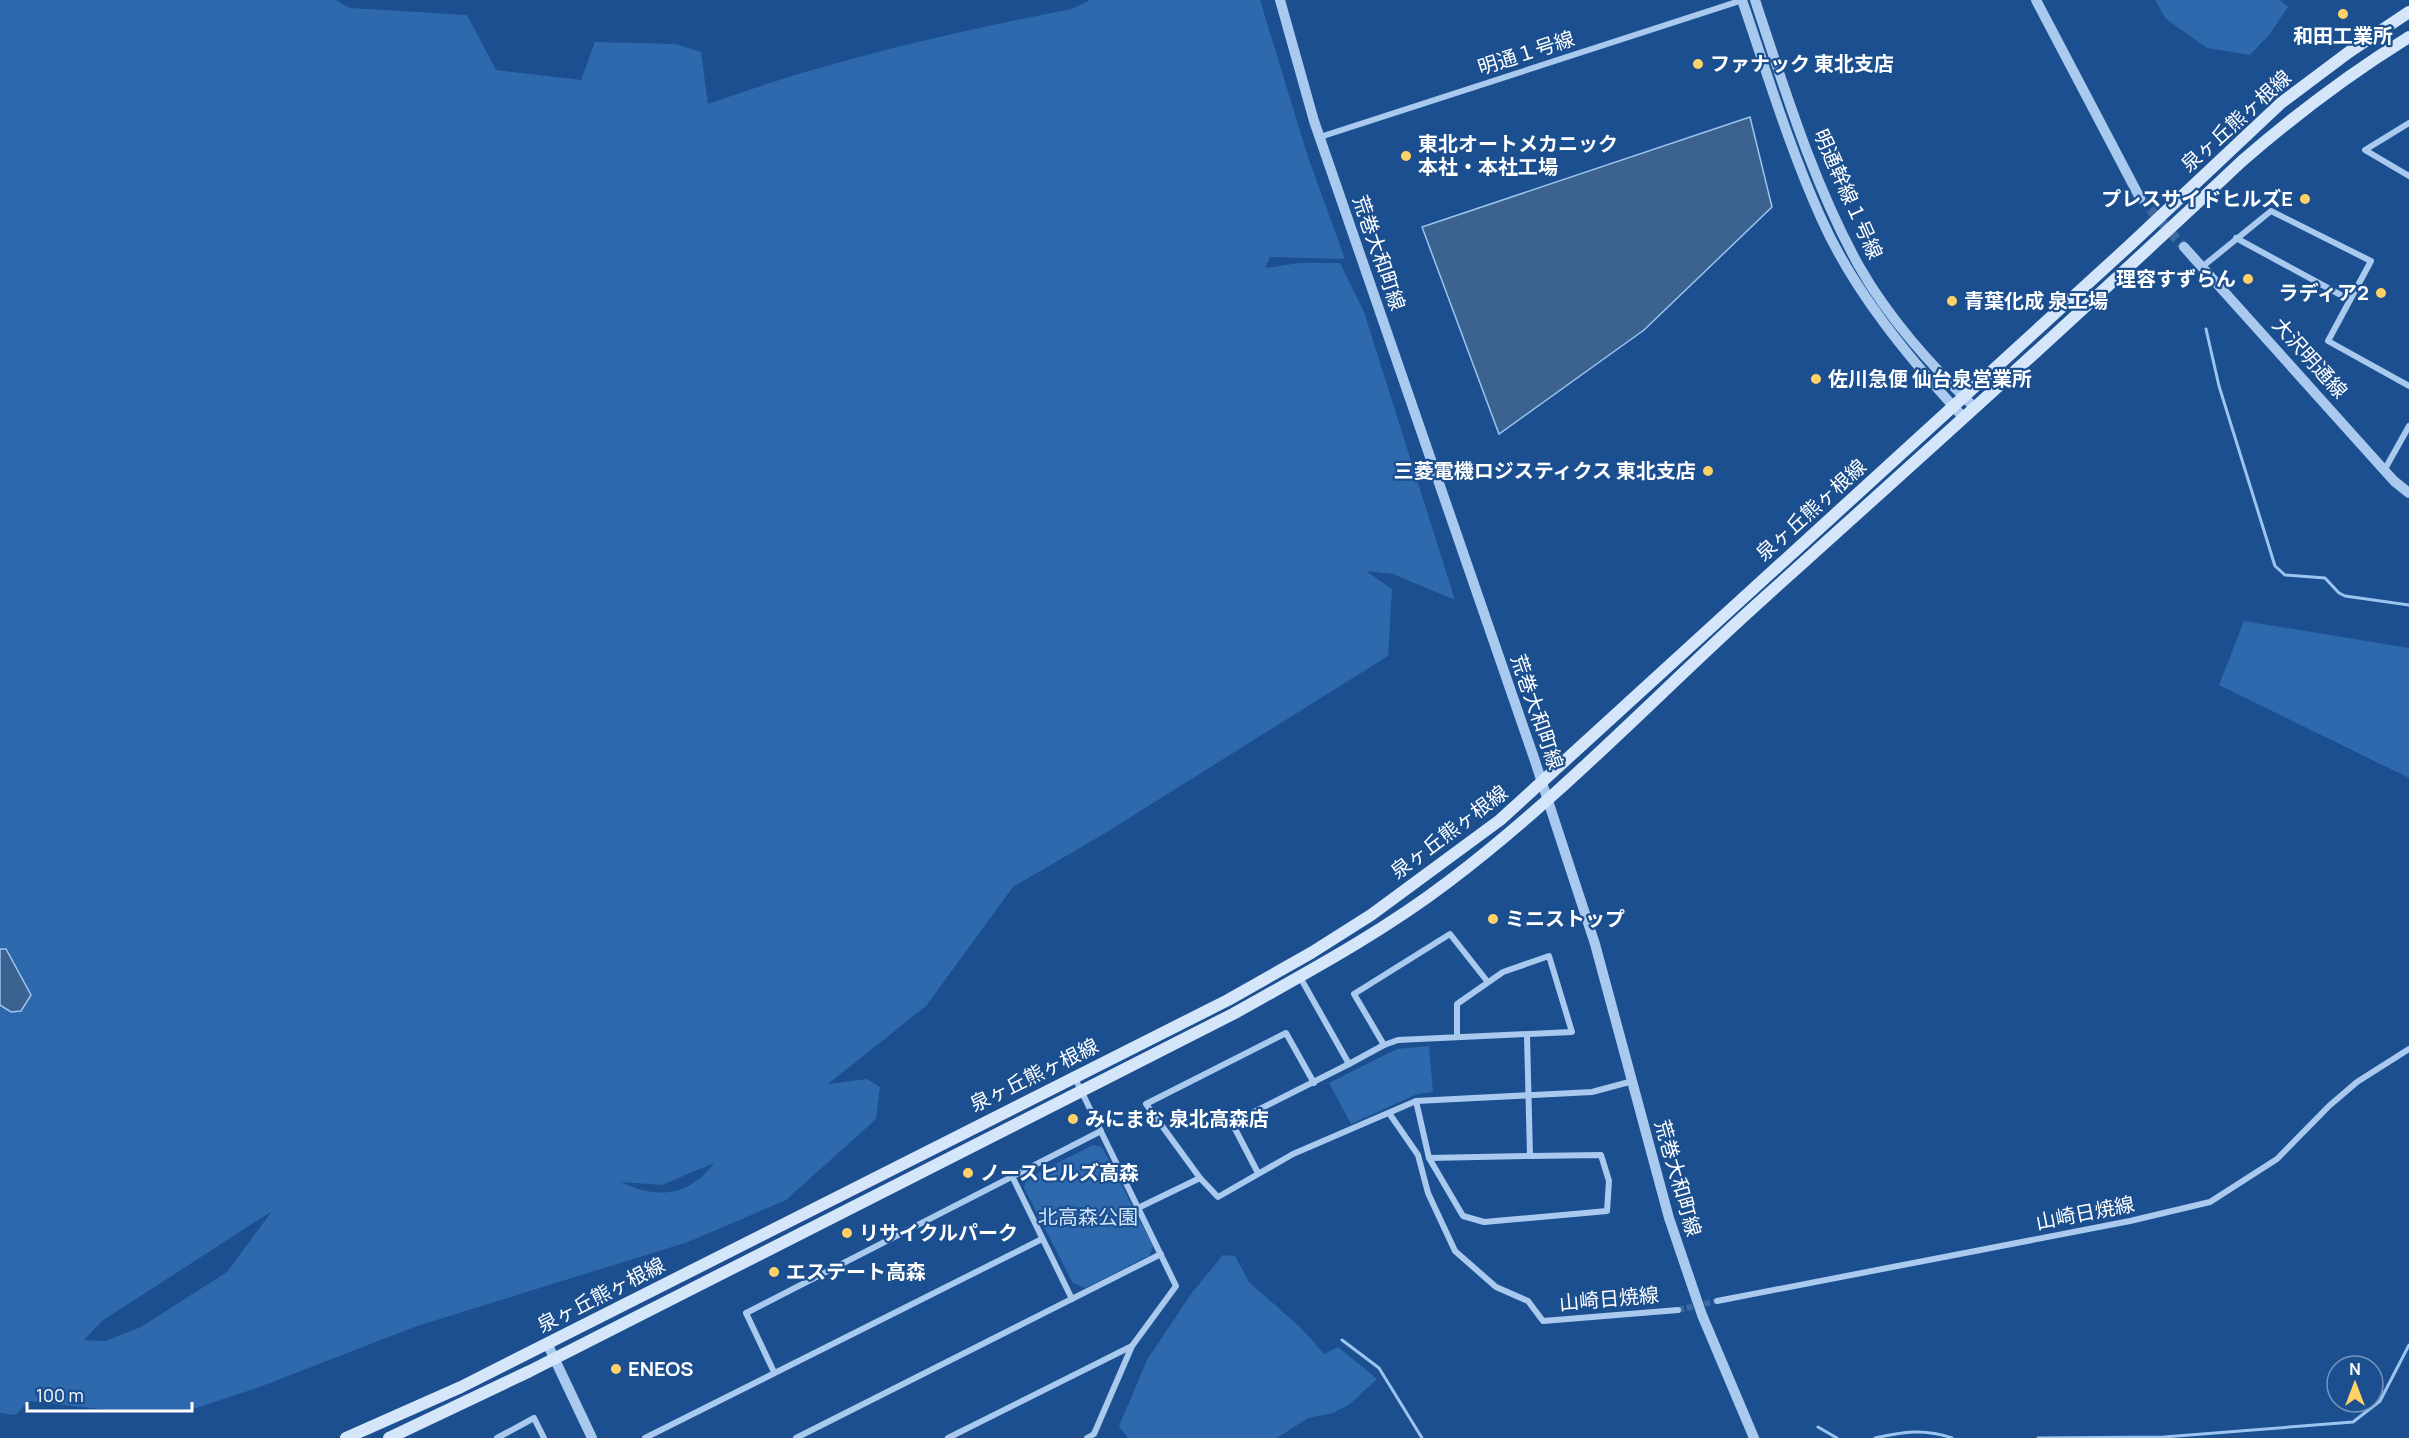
<svg xmlns="http://www.w3.org/2000/svg" width="2409" height="1438" font-family="Manrope,'Noto Sans JP',sans-serif">
<rect width="100%" height="100%" fill="#1b4f8f"/>
<g fill="#2e69ad" fill-rule="evenodd">
<path d="M0 0H336L350 8 467 15 496 70 581 80 595 42 676 44 701 52 708 104C827 61 948 33 1072 9L1090 0H1260L1307 154 1345 259 1270 257 1265 268 1300 263H1340L1364 312 1455 600 1393 574 1366 571 1392 589 1388 656 1102 835 1013 887 926 1006 828 1084 867 1079 880 1087 876 1119 786 1200 688 1242 417 1326 257 1388 190 1410H109L29 1401 15 1415 0 1413ZM714 1163C690 1196 657 1200 621 1182L662 1185ZM272 1211 227 1272 141 1327 105 1341 84 1340 102 1321Z"/>
<polygon points="2155,0 2280,0 2288,7 2269,35 2250,55 2207,48 2166,19"/>
<polygon points="2244,621 2409,648 2409,778 2219,685"/>
<polygon points="1429,1046 1433,1092 1417,1094 1351,1124 1329,1083 1397,1049"/>
<polygon points="1093,1145 1102,1147 1153,1246 1150,1255 1085,1288 1073,1283 1024,1188 1026,1179"/>
<polygon points="1223,1255 1235,1256 1249,1282 1302,1329 1324,1354 1338,1347 1377,1379 1350,1404 1333,1413 1308,1418 1277,1438 1128,1438 1119,1426 1147,1360 1191,1294"/>
</g>
<g fill="#3c6290" stroke="#9cc4f0" stroke-width="1.5">
<polygon points="1750,117 1772,207 1644,330 1499,434 1422,227"/>
<polygon points="0,949 6,949 31,995 21,1011 11,1012 0,1005"/>
</g>
<g fill="none" stroke-linecap="round" stroke-linejoin="round">
<g stroke="#9cc4f0" stroke-width="3">
<polyline points="2206,329 2219,386 2275,566 2285,575 2325,578 2339,593 2345,596 2409,605"/>
<polyline points="1342,1340 1379,1368 1422,1438"/>
<polyline points="1818,1427 1837,1438"/>
<path d="M1875 1438C1903 1432 1924 1428 1952 1438"/>
<polyline points="2038,1438 2164,1437 2353,1422 2380,1401 2409,1345"/>
</g>
<polyline stroke="#3d69a0" stroke-width="6" stroke-dasharray="6 3" stroke-linecap="butt" points="1678,1310 1717,1301"/>
<polyline stroke="#3d69a0" stroke-width="10" stroke-dasharray="10 5" stroke-linecap="butt" points="2140,198 2184,247"/>
<g stroke="#a9c9ee" stroke-width="6">
<polyline points="2409,123 2365,150 2409,176"/>
<polyline points="1320,137 1743,0"/>
<polyline points="2236,238 2350,300"/>
<polyline points="2202,267 2271,211 2371,261 2328,341 2409,386"/>
<polyline points="2385,469 2409,426"/>
<polyline points="1457,1037 1457,1004 1503,972 1549,956 1572,1032 1398,1040 1384,1045 1354,994 1450,934 1487,981"/>
<polyline points="1349,1064 1384,1045"/>
<polyline points="1074,1076 1176,1286 1132,1346 1094,1434 1087,1438"/>
<polyline points="1416,1101 1592,1092 1633,1081"/>
<polyline points="1389,1113 1418,1155 1428,1193 1455,1251 1496,1287 1528,1301 1543,1321 1678,1310"/>
<polyline points="1429,1158 1530,1156"/>
<polyline points="1258,1173 1232,1123 1349,1064 1300,977"/>
<polyline points="1012,1176 1072,1299"/>
<polyline points="1200,1178 1146,1104 1286,1033 1314,1083"/>
<polyline points="1138,1208 1200,1178 1218,1197 1293,1154 1416,1101 1429,1158 1463,1216 1484,1222 1607,1211 1609,1181 1601,1155 1530,1156 1527,1036"/>
<polyline points="1717,1301 2130,1221 2210,1202 2277,1159 2329,1106 2357,1082 2409,1049"/>
<polyline points="774,1372 746,1313 1101,1131"/>
<polyline points="497,1438 534,1418 544,1438"/>
<polyline points="645,1438 1042,1239"/>
<polyline points="796,1438 1161,1254"/>
<polyline points="948,1438 1132,1346"/>
</g>
<g stroke="#a9c9ee" stroke-width="10">
<polyline points="1280,0 1314,121 1534,758 1595,944 1669,1218 1702,1315 1754,1438"/>
<path d="M1742 0C1767 73 1789 147 1821 218 1854 292 1909 358 1963 417"/>
<path d="M1755 0C1785 90 1813 183 1859 266 1889 319 1931 365 1974 407"/>
<polyline points="2036,0 2140,198"/>
<polyline points="2184,247 2394,481 2409,493"/>
<polyline points="547,1343 592,1438"/>
</g>
<g stroke="#d6e6fa" stroke-width="12">
<polyline points="346,1438 461,1387 1228,1000 1311,953 1371,915 1500,820 2130,245 2281,103 2349,52 2409,12"/>
<path d="M389 1438 530 1371 1233 1014C1306 973 1381 933 1448 882 1562 796 1659 692 1765 597 1925 453 2085 309 2242 161 2295 115 2349 74 2409 37"/>
</g>
</g>
<g fill="#ffd166" stroke="#1b4f8f" stroke-width="2">
<circle cx="2343" cy="14" r="6"/>
<circle cx="1698" cy="64" r="6"/>
<circle cx="1406" cy="156" r="6"/>
<circle cx="2305" cy="199" r="6"/>
<circle cx="2248" cy="279" r="6"/>
<circle cx="2381" cy="293" r="6"/>
<circle cx="1952" cy="301" r="6"/>
<circle cx="1816" cy="379" r="6"/>
<circle cx="1708" cy="471" r="6"/>
<circle cx="1493" cy="919" r="6"/>
<circle cx="1073" cy="1119" r="6"/>
<circle cx="968" cy="1173" r="6"/>
<circle cx="847" cy="1233" r="6"/>
<circle cx="774" cy="1272" r="6"/>
<circle cx="616" cy="1369" r="6"/>
</g>
<g text-anchor="middle" stroke-width="4.5" stroke-linejoin="round" paint-order="stroke">
<g font-size="20" font-weight="bold" fill="#fff" stroke="#1b4f8f" text-anchor="start">
<text x="2343" y="43" text-anchor="middle">和田工業所</text>
<text x="1710" y="71">ファナック 東北支店</text>
<text x="1418" y="151">東北オートメカニック<tspan x="1418" dy="23">本社・本社工場</tspan></text>
<text x="2293" y="206" text-anchor="end">プレスサイドヒルズE</text>
<text x="2236" y="286" text-anchor="end">理容すずらん</text>
<text x="2369" y="300" text-anchor="end">ラディア2</text>
<text x="1964" y="308">青葉化成 泉工場</text>
<text x="1828" y="386">佐川急便 仙台泉営業所</text>
<text x="1696" y="478" text-anchor="end">三菱電機ロジスティクス 東北支店</text>
<text x="1505" y="926">ミニストップ</text>
<text x="1085" y="1126">みにまむ 泉北高森店</text>
<text x="980" y="1180">ノースヒルズ高森</text>
<text x="859" y="1240">リサイクルパーク</text>
<text x="786" y="1279">エステート高森</text>
<text x="628" y="1376">ENEOS</text>
</g>
<g font-size="20" fill="#fff" stroke="#1b4f8f">
<text transform="translate(1526 53) rotate(-18)" y="7">明通１号線</text>
<text transform="translate(2236 121) rotate(-42)" y="7">泉ヶ丘熊ヶ根線</text>
<text transform="translate(1848 194) rotate(66)" y="7">明通幹線１号線</text>
<text transform="translate(1379 253) rotate(71)" y="7">荒巻大和町線</text>
<text transform="translate(2310 358) rotate(48)" y="7">大沢明通線</text>
<text transform="translate(1811 510) rotate(-42)" y="7">泉ヶ丘熊ヶ根線</text>
<text transform="translate(1537 712) rotate(71)" y="7">荒巻大和町線</text>
<text transform="translate(1449 832) rotate(-37)" y="7">泉ヶ丘熊ヶ根線</text>
<text transform="translate(1034 1075) rotate(-26)" y="7">泉ヶ丘熊ヶ根線</text>
<text transform="translate(1678 1178) rotate(74)" y="7">荒巻大和町線</text>
<text transform="translate(2085 1213) rotate(-11)" y="7">山崎日焼線</text>
<text transform="translate(601 1295) rotate(-27)" y="7">泉ヶ丘熊ヶ根線</text>
<text transform="translate(1609 1299) rotate(-5)" y="7">山崎日焼線</text>
</g>
<g font-size="20" fill="#cfe3fa" stroke="#1b4f8f">
<text x="1088" y="1224">北高森公園</text>
</g>
</g>
<g transform="translate(2355 1384)"><circle r="28" fill="#1b4f8f" stroke="#7695bc" stroke-width="1.5"/>
<path d="M0-4.5L10 22L0 15L-10 22Z" fill="#ffd166"/>
<text y="-9" font-size="16" font-weight="bold" text-anchor="middle" fill="#ffffff">N</text>
</g>
<path d="M27 1402v9h165v-9" fill="none" stroke="#ffffff" stroke-width="3"/>
<text x="36" y="1402" font-size="18" fill="#ffffff" stroke="#1b4f8f" stroke-width="4.5" paint-order="stroke">100 m</text>
</svg>
